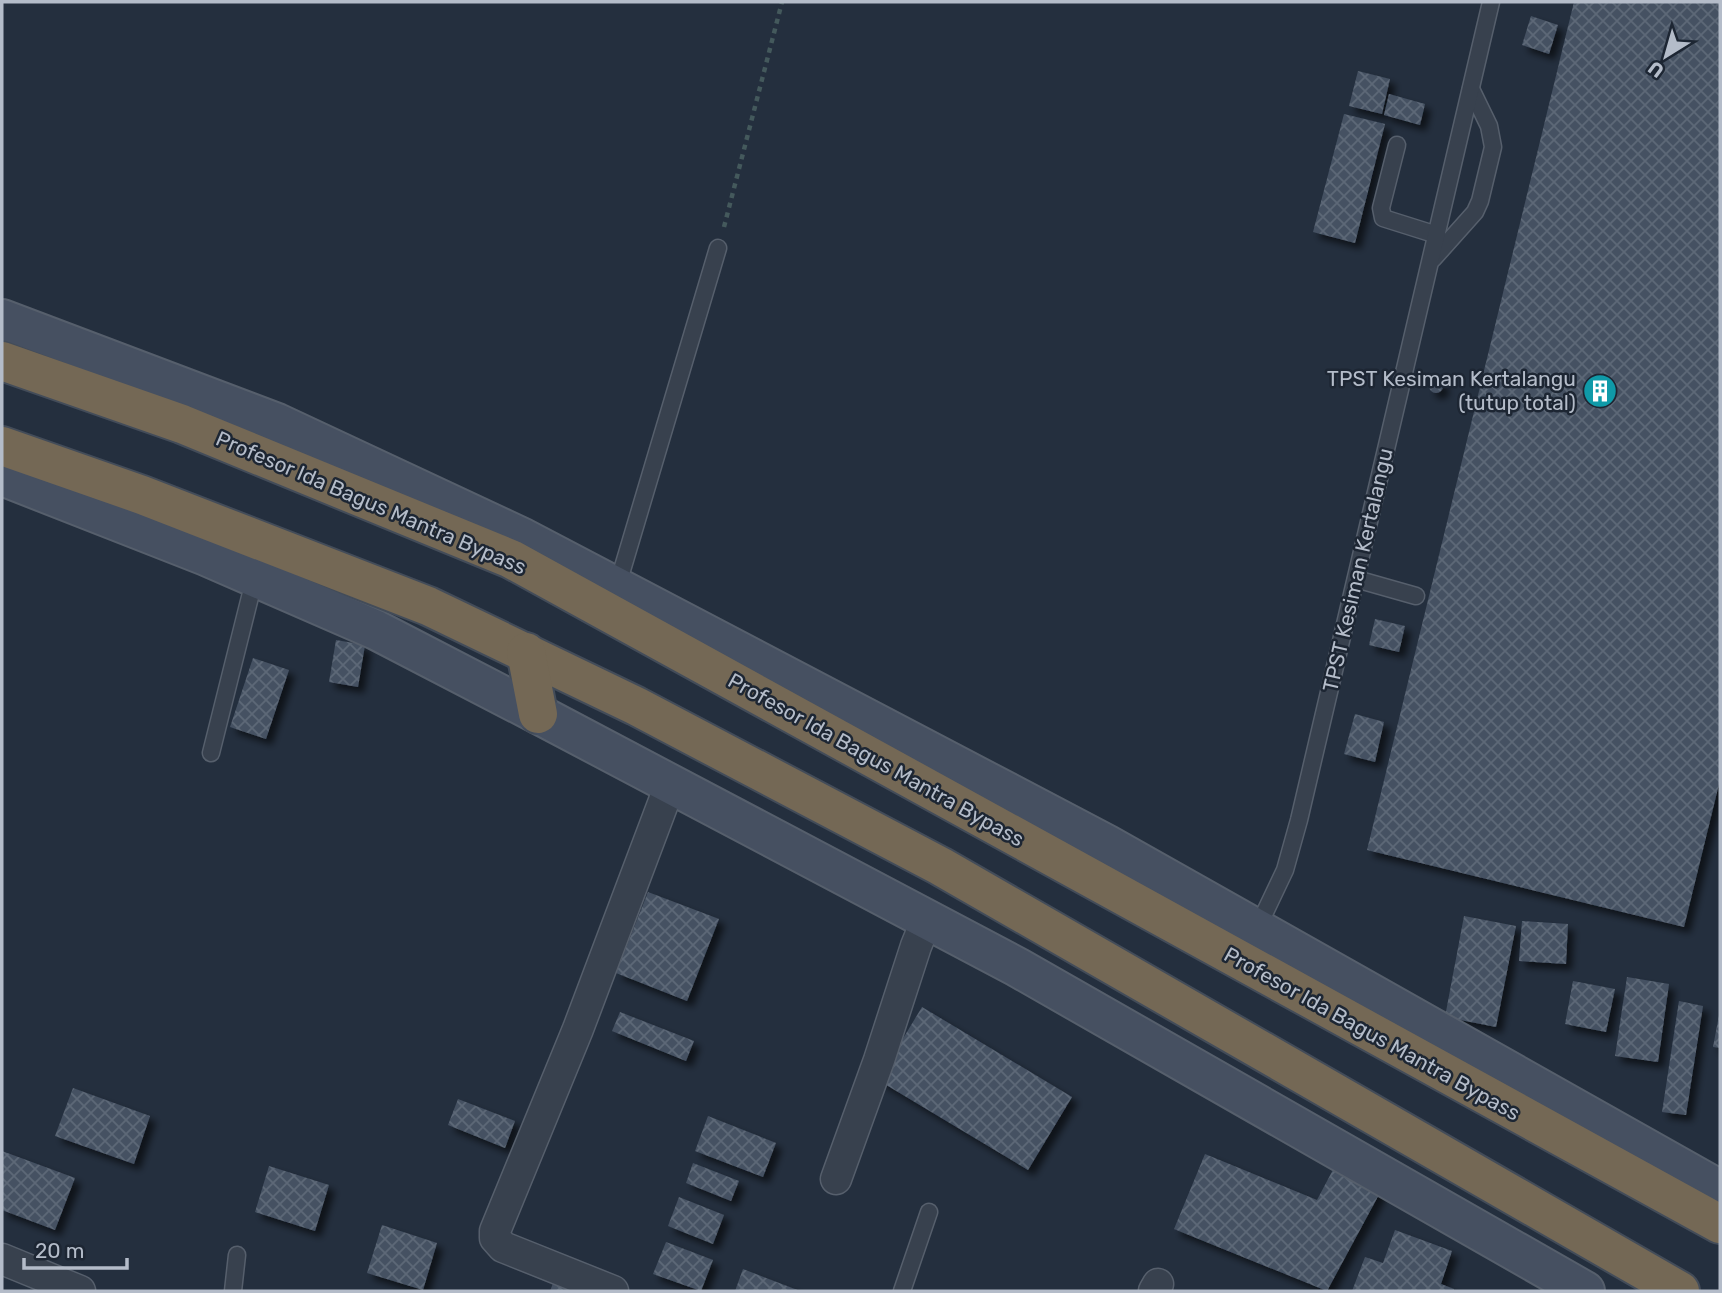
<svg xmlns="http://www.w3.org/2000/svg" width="1722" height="1293" font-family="Rubik,sans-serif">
<defs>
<pattern id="building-cross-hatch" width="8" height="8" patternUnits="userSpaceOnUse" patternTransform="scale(1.75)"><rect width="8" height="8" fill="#455162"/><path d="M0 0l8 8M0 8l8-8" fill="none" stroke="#5d6877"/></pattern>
<filter id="shadow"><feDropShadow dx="6" dy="6" stdDeviation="3.5" flood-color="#0009"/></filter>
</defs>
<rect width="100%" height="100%" fill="#242f3e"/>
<g fill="url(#building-cross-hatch)" filter="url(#shadow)">
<polygon points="1574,2 1720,2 1720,780 1684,927 1367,850"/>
<polygon points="1531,16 1558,25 1549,54 1522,45"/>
<polygon points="1358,71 1390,79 1382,114 1349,106"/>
<polygon points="1389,94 1425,104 1420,125 1384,115"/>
<polygon points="1344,114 1385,124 1355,243 1313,232"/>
<circle cx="1436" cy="386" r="7"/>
<polygon points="1375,619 1405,626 1399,652 1369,645"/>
<polygon points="336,640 365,645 358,687 329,682"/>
<polygon points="253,658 289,670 266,739 230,727"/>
<polygon points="1355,714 1384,722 1375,762 1344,754"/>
<polygon points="648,892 719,919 687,1001 616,973"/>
<polygon points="1464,916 1516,926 1496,1027 1445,1017"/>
<polygon points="1522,921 1568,924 1566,964 1519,961"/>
<polygon points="1627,977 1669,984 1658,1062 1615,1056"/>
<polygon points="1573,981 1615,989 1606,1032 1565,1024"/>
<polygon points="1679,1001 1703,1006 1686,1115 1662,1112"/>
<polygon points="922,1007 1072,1097 1028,1170 878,1080"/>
<polygon points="620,1012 694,1041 686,1061 612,1031"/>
<polygon points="1719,1015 1720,1015 1720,1048 1713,1047"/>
<polygon points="73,1088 150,1116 134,1164 55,1136"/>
<polygon points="458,1099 515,1121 505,1148 448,1125"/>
<polygon points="708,1116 776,1143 763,1177 695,1151"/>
<polygon points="2,1151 75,1178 55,1230 2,1210"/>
<polygon points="1205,1154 1317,1200 1336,1164 1382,1189 1327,1291 1174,1229"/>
<polygon points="693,1163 739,1181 731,1201 686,1183"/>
<polygon points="269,1166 329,1185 315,1231 255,1212"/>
<polygon points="679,1197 724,1215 713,1244 668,1226"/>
<polygon points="382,1225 437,1243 423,1290 367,1273"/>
<polygon points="1395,1230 1452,1251 1441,1284 1454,1289 1453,1291 1352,1291 1365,1257 1383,1263"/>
<polygon points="666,1242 713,1260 701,1291 653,1274"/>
<polygon points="743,1269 800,1291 735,1291"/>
<polygon points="555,1278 587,1291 550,1291"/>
</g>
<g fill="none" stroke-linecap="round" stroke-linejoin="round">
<g stroke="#565f6c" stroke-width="19">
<g id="lane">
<polyline points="1397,145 1381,208 1383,218 1437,235"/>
<polyline points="1433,259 1475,212 1480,201 1493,147 1489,126 1471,89"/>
<polyline points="1356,579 1416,596"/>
<polyline points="617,587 718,248"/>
<polyline points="211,753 255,577"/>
<polyline points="1257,929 1285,870 1299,820 1491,2"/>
<polyline points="233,1291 237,1255"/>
<polyline points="902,1291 929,1212"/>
</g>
</g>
<g stroke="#565f6c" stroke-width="33">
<g id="street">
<polyline points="836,1179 879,1060 916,946 927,919"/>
<polyline points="2,1259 80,1291"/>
<polyline points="613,1291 503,1247 495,1238 495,1231 578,1029 670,785"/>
<polyline points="1154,1291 1158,1284"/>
</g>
</g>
<g stroke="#565f6c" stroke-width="42">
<g id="secondary">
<polyline points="2,319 277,423 523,538 1106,844 1720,1190"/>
<polyline points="2,476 206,556 376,630 538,714 1017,967 1585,1291"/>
</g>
</g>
<g stroke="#434c59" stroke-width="42">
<g id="highway">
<polyline points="2,361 182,424 511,559 1720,1224"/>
<polyline points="2,446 142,495 428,606 636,706 940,866 1680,1291"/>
<polyline points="526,652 538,714"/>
</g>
</g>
<polyline stroke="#44595c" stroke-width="4.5" stroke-dasharray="5 5" stroke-linecap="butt" points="724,227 782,2"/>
<use href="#lane" stroke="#38414e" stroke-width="16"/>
<use href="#street" stroke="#38414e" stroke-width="30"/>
<use href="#secondary" stroke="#465061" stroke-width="38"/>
<use href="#highway" stroke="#746855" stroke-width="38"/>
</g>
<defs>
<g id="building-disc" transform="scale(1.75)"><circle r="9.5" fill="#0f9aa8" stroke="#1d2633"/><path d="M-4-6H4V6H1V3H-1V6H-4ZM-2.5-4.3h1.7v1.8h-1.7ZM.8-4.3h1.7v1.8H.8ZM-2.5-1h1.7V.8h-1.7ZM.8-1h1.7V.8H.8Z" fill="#fff"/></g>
</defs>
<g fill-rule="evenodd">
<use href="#building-disc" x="1600" y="391"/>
</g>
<g text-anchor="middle" stroke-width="5" stroke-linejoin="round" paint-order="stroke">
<g font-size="21" fill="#b4bcc9" stroke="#1d2633" text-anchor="end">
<text x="1576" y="386">TPST Kesiman Kertalangu<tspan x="1576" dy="24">(tutup total)</tspan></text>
</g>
<g font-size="21" fill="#b4bcc9" stroke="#1d2633">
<text transform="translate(371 503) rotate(23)" y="7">Profesor Ida Bagus Mantra Bypass</text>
<text transform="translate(1358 570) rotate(-77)" y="7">TPST Kesiman Kertalangu</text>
<text transform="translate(876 760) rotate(29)" y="7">Profesor Ida Bagus Mantra Bypass</text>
<text transform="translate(1372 1034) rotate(29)" y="7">Profesor Ida Bagus Mantra Bypass</text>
</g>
</g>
<rect width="1722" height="1293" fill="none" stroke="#b4bcc9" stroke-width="7"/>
<g transform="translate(1666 56) rotate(217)" stroke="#1d2633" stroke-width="5" paint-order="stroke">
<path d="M0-5L12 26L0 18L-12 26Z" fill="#b4bcc9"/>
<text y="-10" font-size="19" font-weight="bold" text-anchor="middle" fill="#b4bcc9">U</text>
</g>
<path d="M24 1258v10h103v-10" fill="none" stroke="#b4bcc9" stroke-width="3.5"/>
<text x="35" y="1258" font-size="21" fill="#b4bcc9" stroke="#1d2633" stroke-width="5" paint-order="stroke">20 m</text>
</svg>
